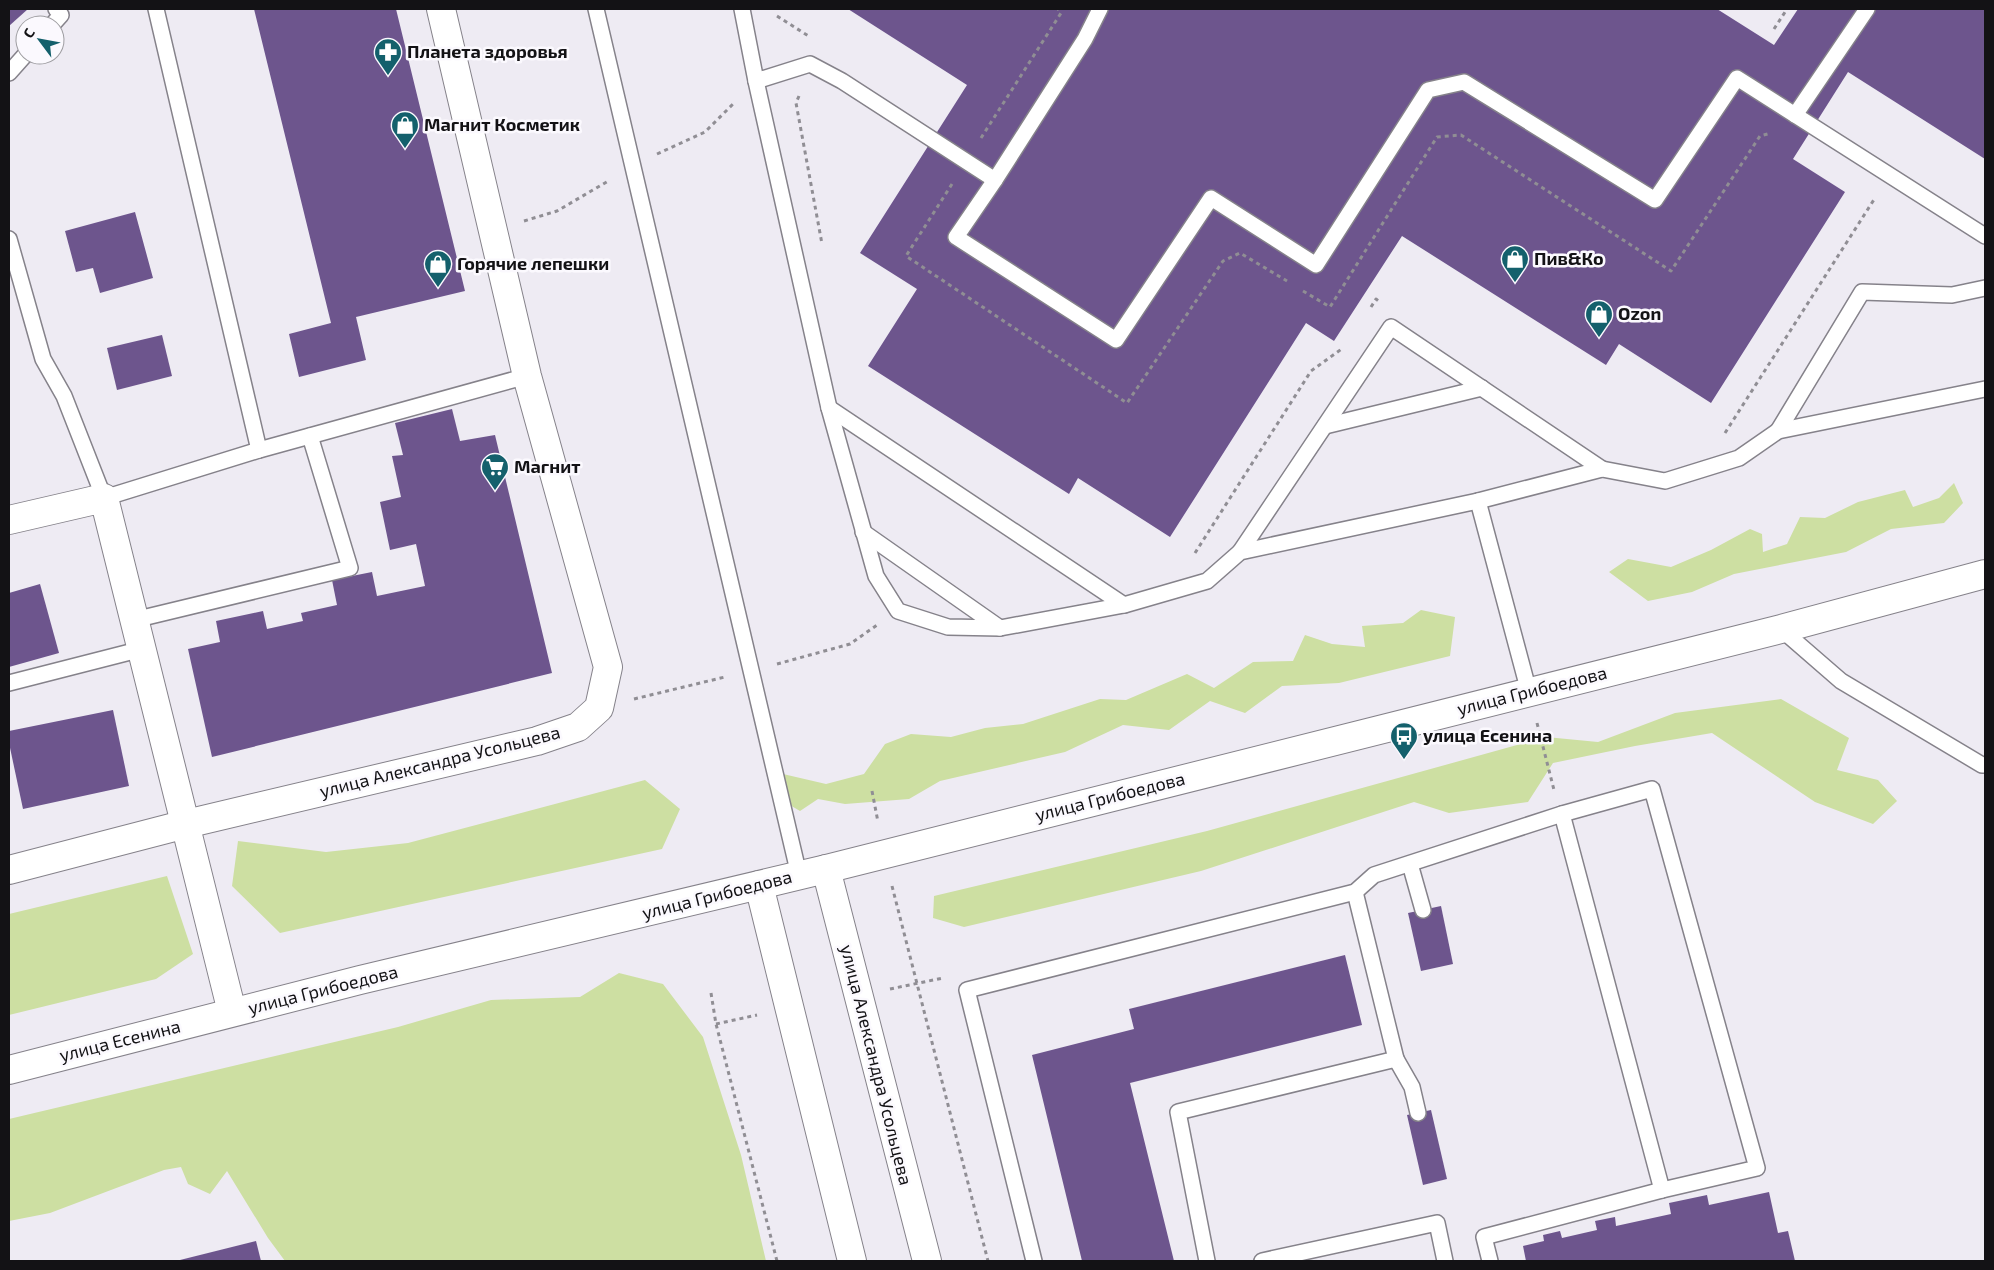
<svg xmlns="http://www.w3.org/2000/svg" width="1994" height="1270" font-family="'Exo 2',sans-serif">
<rect width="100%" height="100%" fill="#eeebf3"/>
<g fill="#cddfa2">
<polygon points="1954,483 1963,503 1944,523 1891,529 1846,552 1734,574 1692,592 1648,601 1609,572 1628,559 1671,567 1711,550 1750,529 1762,534 1763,552 1787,544 1800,517 1825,518 1858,502 1905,490 1913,507 1939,498"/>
<polygon points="1421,610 1455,617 1450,656 1339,683 1282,686 1245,713 1210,701 1169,730 1123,725 1065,752 940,781 909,799 845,804 818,799 800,811 778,798 783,774 826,784 864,774 885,744 911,734 951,737 985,728 1023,724 1100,699 1126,700 1187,674 1214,688 1253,662 1293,661 1305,635 1332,644 1365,647 1362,626 1403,623"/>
<polygon points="1781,699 1849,738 1837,770 1878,780 1897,801 1873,824 1815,802 1712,733 1635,746 1553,763 1528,802 1449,813 1414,802 1201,871 964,927 933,918 934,896 1207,831 1546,737 1598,742 1675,713"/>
<polygon points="645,780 680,809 662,849 280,933 232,886 238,841 326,852 408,843"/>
<polygon points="167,876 193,954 156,979 9,1015 9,914"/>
<polygon points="619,973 663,984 703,1037 741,1155 766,1261 285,1261 268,1238 227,1171 210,1194 188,1184 181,1167 164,1170 50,1213 9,1221 9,1119 398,1027 491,1000 580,997"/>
</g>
<g fill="#6d558d">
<polygon points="9,9 28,9 9,26"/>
<polygon points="254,9 396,9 465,291 356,317 366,360 299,377 289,334 331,323"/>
<polygon points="848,9 1717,9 1774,45 1798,9 1985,9 1985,159 1848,72 1793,159 1845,192 1711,403 1619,344 1606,365 1402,236 1334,341 1306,323 1170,537 1078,478 1069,494 868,366 917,289 860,253 967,85"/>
<polygon points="135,212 153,278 100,293 93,268 76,272 65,231"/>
<polygon points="162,335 172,376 117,390 107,348"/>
<polygon points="452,409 460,441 495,435 552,673 212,757 188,649 220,642 216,621 263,611 267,629 303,621 301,613 337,605 332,580 372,572 377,596 425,586 416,544 390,550 380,502 401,497 392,456 403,455 395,423"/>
<polygon points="40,584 59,653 9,667 9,593"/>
<polygon points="113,710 129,786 23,809 9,743 9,731"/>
<polygon points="1441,906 1453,964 1421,971 1408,913"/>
<polygon points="1345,955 1362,1025 1130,1083 1174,1261 1082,1261 1032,1055 1134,1029 1129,1009"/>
<polygon points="1431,1110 1447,1179 1423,1185 1407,1115"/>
<polygon points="1769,1192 1778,1233 1788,1231 1795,1261 1526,1261 1523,1246 1544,1241 1543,1235 1560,1231 1562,1238 1597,1230 1595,1221 1615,1217 1616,1226 1671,1214 1669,1203 1707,1195 1709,1205"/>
<polygon points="256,1241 261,1261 176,1261"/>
</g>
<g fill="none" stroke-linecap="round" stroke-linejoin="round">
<g stroke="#85828a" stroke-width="18">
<g id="service">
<polyline points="156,9 259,450"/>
<polyline points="596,9 799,875"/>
<polyline points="742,9 756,81 829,408 876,576 898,611 948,627 1000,628 1124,605 1207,581 1240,552 1478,501 1602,469 1665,481 1739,458 1778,431 1985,389"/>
<polyline points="1100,9 1085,39 995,180 956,237 1116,340 1211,198 1316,265 1428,90 1464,82 1655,200 1737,78 1985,236"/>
<polyline points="52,25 61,15 56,9"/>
<polyline points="9,73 25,55"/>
<polyline points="756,81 810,64 842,81 995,180"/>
<polyline points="1795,115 1867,9"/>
<polyline points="9,239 43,359 64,396 104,498 259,450 527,376"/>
<polyline points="829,408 1124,605"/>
<polyline points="1325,426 1482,388"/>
<polyline points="1778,431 1862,292 1952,295 1985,288"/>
<polyline points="1478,501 1529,692"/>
<polyline points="863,532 1000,628"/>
<polyline points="1240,552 1391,327 1602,469"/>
<polyline points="134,620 350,568 310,436"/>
<polyline points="1781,629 1841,681 1982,765 1985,765"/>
<polyline points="9,683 142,649"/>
<polyline points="1562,814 1662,1190"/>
<polyline points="1410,864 1423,910"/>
<polyline points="1396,1059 1412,1087 1418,1113"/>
<polyline points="1034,1261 967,990 1355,892 1374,875 1562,814 1652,789 1757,1168 1662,1190 1484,1237 1490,1261"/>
<polyline points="1207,1261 1178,1112 1396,1059 1355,892"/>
<polyline points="1262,1261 1437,1223 1445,1261"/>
</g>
</g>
<g stroke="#85828a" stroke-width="30">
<g id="minor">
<polyline points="9,520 104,498 232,1012"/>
<polyline points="826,869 927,1261"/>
<polyline points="9,870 186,824 537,741 578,727 599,708 608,667 527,376 441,9"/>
<polyline points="759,885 852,1261"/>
</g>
</g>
<g stroke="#85828a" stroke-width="30">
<polyline id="secondary" points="9,1070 360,980 826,869 1781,629 1985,574"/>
</g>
<g stroke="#908e94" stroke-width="3" stroke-dasharray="4 4" stroke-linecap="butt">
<polyline points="777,16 810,37"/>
<polyline points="1774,29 1787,9"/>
<polyline points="799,96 796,103 822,244"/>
<polyline points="981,138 1061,13 1058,9"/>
<polyline points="657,154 705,132 734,103"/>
<polyline points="952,184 906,256 1127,403 1223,261 1240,253 1287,281"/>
<polyline points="524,221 557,211 610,180"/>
<polyline points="1303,291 1330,307 1437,137 1461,135 1671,271 1760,136 1771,133"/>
<polyline points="1371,307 1376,299 1381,303"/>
<polyline points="1725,433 1875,198"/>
<polyline points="1195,553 1311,371 1343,348"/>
<polyline points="777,664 850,644 877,625"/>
<polyline points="634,699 725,677"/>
<polyline points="1537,723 1554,790"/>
<polyline points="872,791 878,822"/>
<polyline points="892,886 988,1261"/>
<polyline points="890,989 943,978"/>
<polyline points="711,993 716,1024 777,1261"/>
<polyline points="716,1024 757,1015"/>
</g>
<use href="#service" stroke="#fff" stroke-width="15"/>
<use href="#minor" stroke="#fff" stroke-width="28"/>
<use href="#secondary" stroke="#fff" stroke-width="28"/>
</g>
<defs>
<g id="pharmacy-pin" transform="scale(1.4375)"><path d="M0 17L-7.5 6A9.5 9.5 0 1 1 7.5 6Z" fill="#14606c" stroke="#fbf9fe"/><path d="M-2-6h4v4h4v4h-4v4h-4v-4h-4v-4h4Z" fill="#fff"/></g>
<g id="shop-pin" transform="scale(1.4375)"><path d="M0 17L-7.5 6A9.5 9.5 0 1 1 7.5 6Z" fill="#14606c" stroke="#fbf9fe"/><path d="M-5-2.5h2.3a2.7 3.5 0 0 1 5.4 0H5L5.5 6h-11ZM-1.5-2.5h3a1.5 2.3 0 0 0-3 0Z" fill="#fff"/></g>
<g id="supermarket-pin" transform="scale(1.4375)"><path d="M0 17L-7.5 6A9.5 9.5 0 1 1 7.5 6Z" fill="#14606c" stroke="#fbf9fe"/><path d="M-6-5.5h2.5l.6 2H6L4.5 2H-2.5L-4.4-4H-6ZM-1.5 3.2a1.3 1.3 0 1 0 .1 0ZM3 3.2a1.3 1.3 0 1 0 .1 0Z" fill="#fff"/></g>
<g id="bus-pin" transform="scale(1.4375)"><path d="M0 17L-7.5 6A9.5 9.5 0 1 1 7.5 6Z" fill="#14606c" stroke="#fbf9fe"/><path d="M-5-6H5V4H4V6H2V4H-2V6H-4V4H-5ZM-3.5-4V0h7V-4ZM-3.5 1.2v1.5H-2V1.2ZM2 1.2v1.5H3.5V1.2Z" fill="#fff"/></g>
</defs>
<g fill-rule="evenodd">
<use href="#pharmacy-pin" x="388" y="52"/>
<use href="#shop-pin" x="405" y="125"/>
<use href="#shop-pin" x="1515" y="259"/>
<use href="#shop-pin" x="438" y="264"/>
<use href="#shop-pin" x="1599" y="314"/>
<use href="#supermarket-pin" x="495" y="467"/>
<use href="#bus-pin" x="1404" y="736"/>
</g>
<g text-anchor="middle" stroke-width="5" stroke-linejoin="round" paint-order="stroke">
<g font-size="18" font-weight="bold" fill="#131215" stroke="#fbf9fe" text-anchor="start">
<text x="407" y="58">Планета здоровья</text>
<text x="424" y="131">Магнит Косметик</text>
<text x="1534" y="265">Пив&amp;Ко</text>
<text x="457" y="270">Горячие лепешки</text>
<text x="1618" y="320">Ozon</text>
<text x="514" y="473">Магнит</text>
<text x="1423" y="742">улица Есенина</text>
</g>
<g font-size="18" fill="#131215" stroke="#fbf9fe">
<text transform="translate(1532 691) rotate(-14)" y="6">улица Грибоедова</text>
<text transform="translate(440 762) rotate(-14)" y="6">улица Александра Усольцева</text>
<text transform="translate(1110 797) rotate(-14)" y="6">улица Грибоедова</text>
<text transform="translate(717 895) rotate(-14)" y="6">улица Грибоедова</text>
<text transform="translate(323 990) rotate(-14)" y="6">улица Грибоедова</text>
<text transform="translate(120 1041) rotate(-14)" y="6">улица Есенина</text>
<text transform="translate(876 1065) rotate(76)" y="6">улица Александра Усольцева</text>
</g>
</g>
<rect width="1994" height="1270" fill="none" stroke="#131215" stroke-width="20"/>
<g transform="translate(40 40) rotate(302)"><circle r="24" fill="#fbf9fe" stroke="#9e9da1"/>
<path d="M0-4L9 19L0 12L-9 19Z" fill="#14606c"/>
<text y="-8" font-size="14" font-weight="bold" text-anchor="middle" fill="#131215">С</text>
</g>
</svg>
